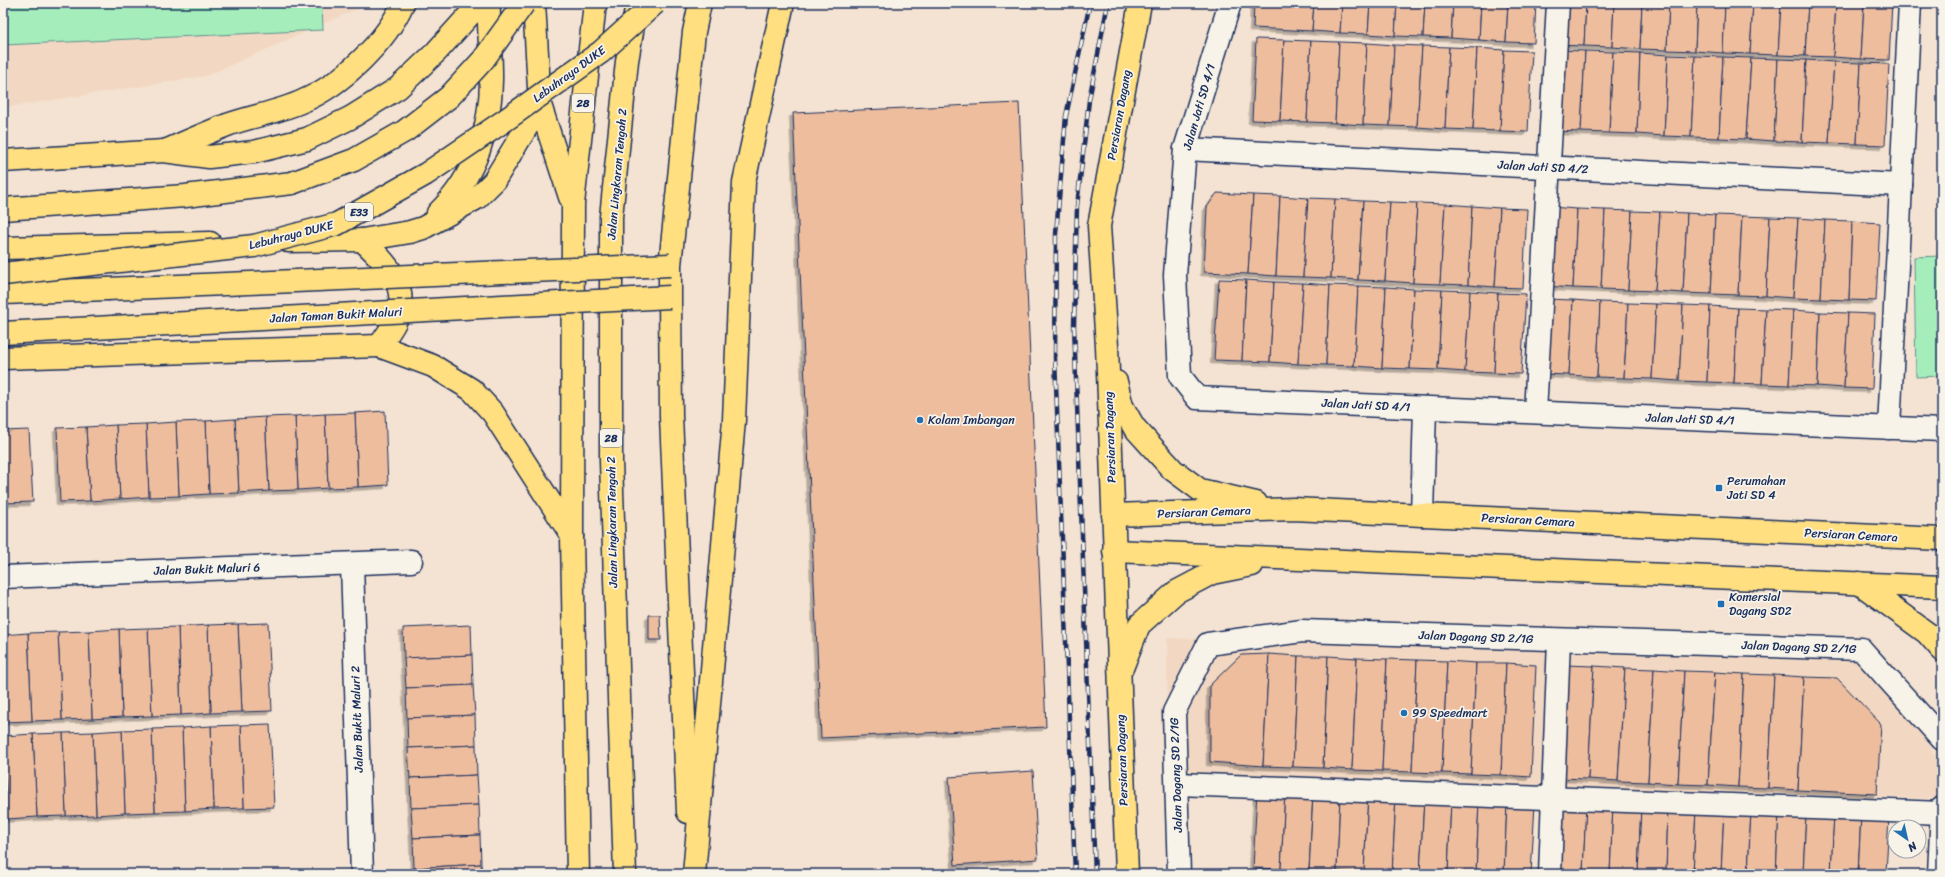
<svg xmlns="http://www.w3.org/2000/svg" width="1945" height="877" font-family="Sriracha,sans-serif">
<defs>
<filter id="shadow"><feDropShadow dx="-3.5" dy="3.5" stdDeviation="0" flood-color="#0004"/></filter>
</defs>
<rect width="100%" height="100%" fill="#f4e3d2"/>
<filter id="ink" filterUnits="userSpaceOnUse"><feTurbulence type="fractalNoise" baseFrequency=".025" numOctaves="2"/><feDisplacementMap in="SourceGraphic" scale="8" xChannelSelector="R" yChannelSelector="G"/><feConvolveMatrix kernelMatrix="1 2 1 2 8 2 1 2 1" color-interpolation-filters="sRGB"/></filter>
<g filter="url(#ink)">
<g fill="#f2d8c2">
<polygon points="3,3 359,3 359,8 206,76 3,108"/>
<polygon points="1167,638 1893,663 1942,772 1942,799 1167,774"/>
</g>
<g fill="#a5eebc" stroke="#608e8d">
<polygon points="3,3 322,3 323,30 4,45"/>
<polygon points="1942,256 1942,376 1916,377 1914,257"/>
</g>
<g fill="#edbd9e" stroke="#1b2f5e" filter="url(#shadow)">
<polygon points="1254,3 1314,3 1312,31 1253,28"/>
<polygon points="1314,3 1342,3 1340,33 1312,31"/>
<polygon points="1342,3 1370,3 1368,34 1340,33"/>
<polygon points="1370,3 1397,3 1395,36 1368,34"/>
<polygon points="1397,3 1425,3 1423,37 1395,36"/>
<polygon points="1425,3 1453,3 1451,38 1423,37"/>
<polygon points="1453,3 1481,3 1479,40 1451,38"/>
<polygon points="1481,3 1508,3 1506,42 1479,40"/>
<polygon points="1508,3 1536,3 1534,43 1506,42"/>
<polygon points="1559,3 1586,3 1584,46 1557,45"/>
<polygon points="1586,3 1614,3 1612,47 1584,46"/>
<polygon points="1614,3 1642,3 1640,49 1612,47"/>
<polygon points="1642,3 1669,3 1667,50 1640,49"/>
<polygon points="1669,3 1697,3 1695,51 1667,50"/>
<polygon points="1697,3 1725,3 1723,53 1695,51"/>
<polygon points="1725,3 1753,3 1750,54 1723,53"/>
<polygon points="1753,3 1781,3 1778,55 1750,54"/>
<polygon points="1781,3 1808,3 1805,56 1778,55"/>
<polygon points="1808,3 1836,3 1833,57 1805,56"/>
<polygon points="1836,3 1864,3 1861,59 1833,57"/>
<polygon points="1864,3 1892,3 1889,60 1861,59"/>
<polygon points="1256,39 1284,40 1280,121 1252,120"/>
<polygon points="1284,40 1311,41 1307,122 1280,121"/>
<polygon points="1311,41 1339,42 1335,123 1307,122"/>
<polygon points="1339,42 1367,43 1363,125 1335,123"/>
<polygon points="1367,43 1394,45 1390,126 1363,125"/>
<polygon points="1394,45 1422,46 1417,127 1390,126"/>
<polygon points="1422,46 1449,47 1445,129 1417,127"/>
<polygon points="1449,47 1477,48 1473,130 1445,129"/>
<polygon points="1477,48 1504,50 1500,131 1473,130"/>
<polygon points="1504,50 1532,51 1528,132 1500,131"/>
<polygon points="1557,50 1585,51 1581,132 1554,131"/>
<polygon points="1585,51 1613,52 1609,133 1581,132"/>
<polygon points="1613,52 1640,53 1637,134 1609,133"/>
<polygon points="1640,53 1668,55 1664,136 1637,134"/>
<polygon points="1668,55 1695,56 1691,137 1664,136"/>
<polygon points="1695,56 1723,57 1719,138 1691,137"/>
<polygon points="1723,57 1751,58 1746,139 1719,138"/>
<polygon points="1751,58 1778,59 1774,141 1746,139"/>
<polygon points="1778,59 1806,60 1802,142 1774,141"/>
<polygon points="1806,60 1834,62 1829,143 1802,142"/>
<polygon points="1834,62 1861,63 1857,144 1829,143"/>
<polygon points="1861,63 1889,64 1885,145 1857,144"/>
<polygon points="1019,103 1046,727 821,738 793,113"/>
<polygon points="1217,193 1253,195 1248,274 1204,272 1207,207"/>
<polygon points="1253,195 1280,196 1276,276 1248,274"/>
<polygon points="1280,196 1308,198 1303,277 1276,276"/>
<polygon points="1308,198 1335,199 1331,278 1303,277"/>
<polygon points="1335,199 1363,201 1358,280 1331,278"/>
<polygon points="1363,201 1390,202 1385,281 1358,280"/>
<polygon points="1390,202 1417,203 1413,283 1385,281"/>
<polygon points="1417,203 1445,204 1440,284 1413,283"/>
<polygon points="1445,204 1472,206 1468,285 1440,284"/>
<polygon points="1472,206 1500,208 1495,287 1468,285"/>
<polygon points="1550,207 1577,209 1573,288 1546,286"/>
<polygon points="1500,208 1527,209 1523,288 1495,287"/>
<polygon points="1577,209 1605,210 1601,289 1573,288"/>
<polygon points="1605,210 1632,211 1628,290 1601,289"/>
<polygon points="1632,211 1660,212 1655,291 1628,290"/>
<polygon points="1660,212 1687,213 1683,293 1655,291"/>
<polygon points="1687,213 1715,215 1711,294 1683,293"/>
<polygon points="1715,215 1742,216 1738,295 1711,294"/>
<polygon points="1742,216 1770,217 1766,296 1738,295"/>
<polygon points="1770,217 1798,218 1793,298 1766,296"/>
<polygon points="1798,218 1825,220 1821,299 1793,298"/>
<polygon points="1825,220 1852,221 1849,300 1821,299"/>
<polygon points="1852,221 1880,223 1876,301 1849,300"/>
<polygon points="1219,279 1246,280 1242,361 1214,360"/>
<polygon points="1246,280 1274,282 1270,362 1242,361"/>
<polygon points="1274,282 1303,283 1298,364 1270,362"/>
<polygon points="1303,283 1330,285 1326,365 1298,364"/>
<polygon points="1330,285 1358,286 1354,366 1326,365"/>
<polygon points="1358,286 1386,287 1382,368 1354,366"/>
<polygon points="1386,287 1414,289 1410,369 1382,368"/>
<polygon points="1414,289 1442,290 1438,370 1410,369"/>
<polygon points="1442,290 1470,291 1465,372 1438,370"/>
<polygon points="1470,291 1498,293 1494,373 1465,372"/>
<polygon points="1498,293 1526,294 1521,374 1494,373"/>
<polygon points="1545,299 1573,300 1569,375 1542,374"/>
<polygon points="1573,300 1600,302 1597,377 1569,375"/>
<polygon points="1600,302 1628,303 1624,378 1597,377"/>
<polygon points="1628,303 1656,304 1652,379 1624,378"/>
<polygon points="1656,304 1683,305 1679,381 1652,379"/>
<polygon points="1683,305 1710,306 1707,382 1679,381"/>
<polygon points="1710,306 1738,308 1734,383 1707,382"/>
<polygon points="1738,308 1766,309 1762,384 1734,383"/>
<polygon points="1766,309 1793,310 1789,385 1762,384"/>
<polygon points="1793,310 1820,312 1817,386 1789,385"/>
<polygon points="1820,312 1848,313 1844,388 1817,386"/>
<polygon points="1848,313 1875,314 1872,389 1844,388"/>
<polygon points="385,411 388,485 358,487 355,413"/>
<polygon points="355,413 358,487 328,488 325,414"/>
<polygon points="325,414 328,488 298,490 295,416"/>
<polygon points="295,416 298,490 269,491 265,417"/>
<polygon points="265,417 269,491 239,493 235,419"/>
<polygon points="235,419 239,493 209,494 206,421"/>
<polygon points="206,421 209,494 179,496 176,422"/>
<polygon points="176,422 179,496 149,497 146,424"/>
<polygon points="146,424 149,497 120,499 116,425"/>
<polygon points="116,425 120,499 90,501 86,427"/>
<polygon points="86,427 90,501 60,502 57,428"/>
<polygon points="29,430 33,502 3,503 3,431"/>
<polygon points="649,615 660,615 661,640 649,640"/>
<polygon points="268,623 272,711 242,712 238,624"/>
<polygon points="238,624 242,712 211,713 208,625"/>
<polygon points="208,625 211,713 181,715 178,627"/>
<polygon points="471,625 472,655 404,658 403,628"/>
<polygon points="178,627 181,715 152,716 148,628"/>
<polygon points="148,628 152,716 122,717 119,629"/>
<polygon points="119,629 122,717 92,719 89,631"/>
<polygon points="89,631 92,719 62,720 58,632"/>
<polygon points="58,632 62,720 32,721 28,633"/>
<polygon points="28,633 32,721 3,722 3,635"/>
<polygon points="1269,654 1263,766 1210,762 1210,685 1241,655"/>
<polygon points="1269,654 1298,656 1293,767 1263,766"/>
<polygon points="472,655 473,685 406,688 404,658"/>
<polygon points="1298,656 1328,656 1323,768 1293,767"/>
<polygon points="1328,656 1357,658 1352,770 1323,768"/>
<polygon points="1357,658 1387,659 1382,771 1352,770"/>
<polygon points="1387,659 1417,660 1412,772 1382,771"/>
<polygon points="1417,660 1447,661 1442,773 1412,772"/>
<polygon points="1447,661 1476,663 1471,774 1442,773"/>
<polygon points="1476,663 1506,663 1501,775 1471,774"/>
<polygon points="1506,663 1536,665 1531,777 1501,775"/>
<polygon points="1564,665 1594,666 1588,779 1558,778"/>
<polygon points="1594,666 1625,668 1618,781 1588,779"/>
<polygon points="1625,668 1654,669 1648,782 1618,781"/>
<polygon points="1654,669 1684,671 1678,784 1648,782"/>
<polygon points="1684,671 1715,672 1708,785 1678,784"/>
<polygon points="1715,672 1744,674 1738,787 1708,785"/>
<polygon points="1744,674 1774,675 1768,788 1738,787"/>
<polygon points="1774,675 1804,677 1798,790 1768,788"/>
<polygon points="1804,677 1837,678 1881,724 1877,794 1798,790"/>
<polygon points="473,685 475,715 407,718 406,688"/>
<polygon points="475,715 476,745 408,748 407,718"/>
<polygon points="270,724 274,807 244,808 241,725"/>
<polygon points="241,725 244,808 214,809 211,726"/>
<polygon points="211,726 214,809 185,811 182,728"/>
<polygon points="182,728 185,811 155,812 152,729"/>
<polygon points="152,729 155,812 125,813 122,730"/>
<polygon points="122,730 125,813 96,815 93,732"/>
<polygon points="93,732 96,815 66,816 63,733"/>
<polygon points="63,733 66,816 37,817 33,734"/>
<polygon points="33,734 37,817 7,819 4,736"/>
<polygon points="4,736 7,819 3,819 3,736"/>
<polygon points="476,745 477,775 410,778 408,748"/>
<polygon points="1033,771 1038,859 955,865 949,777"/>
<polygon points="477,775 479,805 411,808 410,778"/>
<polygon points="1257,791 1285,792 1281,869 1253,868"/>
<polygon points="1285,792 1313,794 1309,871 1281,869"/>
<polygon points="1313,794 1340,795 1337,871 1309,871"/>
<polygon points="1340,795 1368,796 1364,873 1337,871"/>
<polygon points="1368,796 1396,797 1392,874 1364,873"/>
<polygon points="1396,797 1424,799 1420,874 1392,874"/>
<polygon points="1424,799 1451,800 1448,874 1420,874"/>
<polygon points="1451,800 1479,801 1476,874 1448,874"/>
<polygon points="1479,801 1507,803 1504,874 1476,874"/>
<polygon points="1507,803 1535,804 1531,874 1504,874"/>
<polygon points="1558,804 1586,805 1583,874 1555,874"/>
<polygon points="479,805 480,835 413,838 411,808"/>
<polygon points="1586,805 1613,806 1610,874 1583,874"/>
<polygon points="1613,806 1641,807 1638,874 1610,874"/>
<polygon points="1641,807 1668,808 1666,874 1638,874"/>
<polygon points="1668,808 1696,809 1693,874 1666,874"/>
<polygon points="1696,809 1724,810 1721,874 1693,874"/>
<polygon points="1724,810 1751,811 1748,874 1721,874"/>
<polygon points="1751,811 1779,812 1776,874 1748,874"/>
<polygon points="1779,812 1806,813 1803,874 1776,874"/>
<polygon points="1806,813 1834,814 1831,874 1803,874"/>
<polygon points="1834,814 1861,815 1858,874 1831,874"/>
<polygon points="1861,815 1889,816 1886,874 1858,874"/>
<polygon points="480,835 481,864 414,868 413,838"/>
<polygon points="481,864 482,874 415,874 414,868"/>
</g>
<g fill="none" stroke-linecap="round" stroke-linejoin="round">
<g stroke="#1b2f5e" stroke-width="25">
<g id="minor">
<polyline points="1230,3 1185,149 1175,275 1180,376 1197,398 1942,430"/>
<polyline points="1185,149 1901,185"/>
<polyline points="1535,412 1558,3"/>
<polyline points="1889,428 1910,3"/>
<polyline points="1422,515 1425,408"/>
<polyline points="352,564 362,874"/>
<polyline points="3,577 411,561"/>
<polyline points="1177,784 1942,813"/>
<polyline points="1179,874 1174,712 1208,644 1302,631 1861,649 1942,739"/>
<polyline points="1550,874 1559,640"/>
<polyline points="1939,874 1942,808"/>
</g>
</g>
<g stroke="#1b2f5e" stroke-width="25">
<g id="major">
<polyline points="3,209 185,196 292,183"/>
<path d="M438 213C476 176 492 126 491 74 491 50 488 27 489 3"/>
<polyline points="288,241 362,240 410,232 423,228 477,198 494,181 540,105"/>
<polyline points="3,248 210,243"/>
<polyline points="3,293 107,289"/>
<polyline points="3,333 113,327"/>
<path d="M3 358 379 346C385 338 391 330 395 322 413 287 384 261 362 240"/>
<polyline points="1116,382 1122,406 1134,427 1173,470 1200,490 1256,503"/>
<polyline points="1113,515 1293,509 1942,539"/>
<polyline points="1114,551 1942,587"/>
<polyline points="1859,583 1927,633 1942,650"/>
<polyline points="1122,668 1139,625 1176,592 1212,573 1252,565"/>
<polyline points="1127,874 1107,346 1099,226 1140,3"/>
</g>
</g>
<g stroke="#1b2f5e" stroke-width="25">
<g id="highway">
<polyline points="534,3 540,105 570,197"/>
<path d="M165 151C186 142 206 133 227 125 252 116 279 112 303 101 341 85 387 41 403 3"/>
<polyline points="3,161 164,151 209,157 254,152 307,139 350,118 398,88 436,52 474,10 478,3"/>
<polyline points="379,346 433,366 472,390 493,413 572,536"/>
<polyline points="688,812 671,416 670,297 670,265 694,32 700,3"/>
<polyline points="578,874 572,536 573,204 595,3"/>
<polyline points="625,874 611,461 611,217 627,61 637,3"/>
<polyline points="694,874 734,420 744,182 783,3"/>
</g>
</g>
<use href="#minor" stroke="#f7f3e8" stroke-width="22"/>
<use href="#major" stroke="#ffdf80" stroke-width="22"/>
<use href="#highway" stroke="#ffdf80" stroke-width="22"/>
<g stroke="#1b2f5e" stroke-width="4.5">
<g id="rail">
<polyline points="1075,874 1055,358 1056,234 1066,116 1090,3"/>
<polyline points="1095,874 1074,326 1077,206 1089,100 1108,3"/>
</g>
</g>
<use href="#rail" stroke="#f7f3e8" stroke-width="3" stroke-dasharray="9" stroke-linecap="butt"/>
<g stroke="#1b2f5e" stroke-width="25" stroke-linecap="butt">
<g id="major-bridge">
<polyline points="292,183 354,160 405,131 449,97 483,60 524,3"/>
<polyline points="107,289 670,265"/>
<polyline points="113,327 670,297"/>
</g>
</g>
<g stroke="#1b2f5e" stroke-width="25" stroke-linecap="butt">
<polyline id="highway-bridge" points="3,274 254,246 337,224 426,174 504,121 601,52 655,3"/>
</g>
<use href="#major-bridge" stroke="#ffdf80" stroke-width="22"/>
<use href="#highway-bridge" stroke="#ffdf80" stroke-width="22"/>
</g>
</g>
<g fill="#1f6fb2" stroke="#f7f3e8" stroke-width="1.5">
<circle cx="920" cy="420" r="4"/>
<rect x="1715" y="484" width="8" height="8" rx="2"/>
<rect x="1717" y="600" width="8" height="8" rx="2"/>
<circle cx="1404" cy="713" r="4"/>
</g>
<g text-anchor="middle" stroke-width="3.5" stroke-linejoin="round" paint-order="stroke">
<g fill="#f7f3e8" stroke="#5d6a87" stroke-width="1">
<rect x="572" y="94" width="22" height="18" rx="3"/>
<rect x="345" y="203" width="28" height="18" rx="3"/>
<rect x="600" y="429" width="22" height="18" rx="3"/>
</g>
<g font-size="11" font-weight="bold" fill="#1b2f5e">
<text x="583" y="107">28</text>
<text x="359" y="216">E33</text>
<text x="611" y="442">28</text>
</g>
<g font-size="12" fill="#1b2f5e" stroke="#f7f3e8">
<text transform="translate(569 74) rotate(-36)" y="4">Lebuhraya DUKE</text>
<text transform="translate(1199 107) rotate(-74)" y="4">Jalan Jati SD 4/1</text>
<text transform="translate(1119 115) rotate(-80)" y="4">Persiaran Dagang</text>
<text transform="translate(1543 167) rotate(3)" y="4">Jalan Jati SD 4/2</text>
<text transform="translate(617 174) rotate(-85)" y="4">Jalan Lingkaran Tengah 2</text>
<text transform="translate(291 235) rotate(-14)" y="4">Lebuhraya DUKE</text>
<text transform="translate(336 315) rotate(-3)" y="4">Jalan Taman Bukit Maluri</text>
<text transform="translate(1366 405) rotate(3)" y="4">Jalan Jati SD 4/1</text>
<text transform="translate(1690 419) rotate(2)" y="4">Jalan Jati SD 4/1</text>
<text transform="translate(1110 437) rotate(-92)" y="4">Persiaran Dagang</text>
<text transform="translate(1204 512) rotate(-2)" y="4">Persiaran Cemara</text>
<text transform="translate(1528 520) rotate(3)" y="4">Persiaran Cemara</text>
<text transform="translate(612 522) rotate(-91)" y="4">Jalan Lingkaran Tengah 2</text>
<text transform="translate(1851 535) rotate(3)" y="4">Persiaran Cemara</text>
<text transform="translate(207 569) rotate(-2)" y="4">Jalan Bukit Maluri 6</text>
<text transform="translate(1476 637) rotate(2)" y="4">Jalan Dagang SD 2/1G</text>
<text transform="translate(1799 647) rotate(2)" y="4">Jalan Dagang SD 2/1G</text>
<text transform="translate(357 719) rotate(-92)" y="4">Jalan Bukit Maluri 2</text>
<text transform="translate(1122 760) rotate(-92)" y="4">Persiaran Dagang</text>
<text transform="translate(1176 775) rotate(-92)" y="4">Jalan Dagang SD 2/1G</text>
</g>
<g font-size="12" fill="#1b2f5e" stroke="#f7f3e8" text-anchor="start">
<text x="928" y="424">Kolam Imbangan</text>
<text x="1727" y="485">Perumahan<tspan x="1727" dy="14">Jati SD 4</tspan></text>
<text x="1729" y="601">Komersial<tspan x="1729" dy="14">Dagang SD2</tspan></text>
<text x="1412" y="717">99 Speedmart</text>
</g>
</g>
<rect width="1945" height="877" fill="none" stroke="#f7f3e8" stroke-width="16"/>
<rect x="8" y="8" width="1929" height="861" fill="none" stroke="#1b2f5e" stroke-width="1.5" filter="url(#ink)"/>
<g transform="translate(1907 839) rotate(146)"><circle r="19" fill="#f7f3e8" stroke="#9fa5b1"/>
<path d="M0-3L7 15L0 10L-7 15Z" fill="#1f6fb2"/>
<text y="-6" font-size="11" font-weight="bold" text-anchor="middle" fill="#1b2f5e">N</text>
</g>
</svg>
